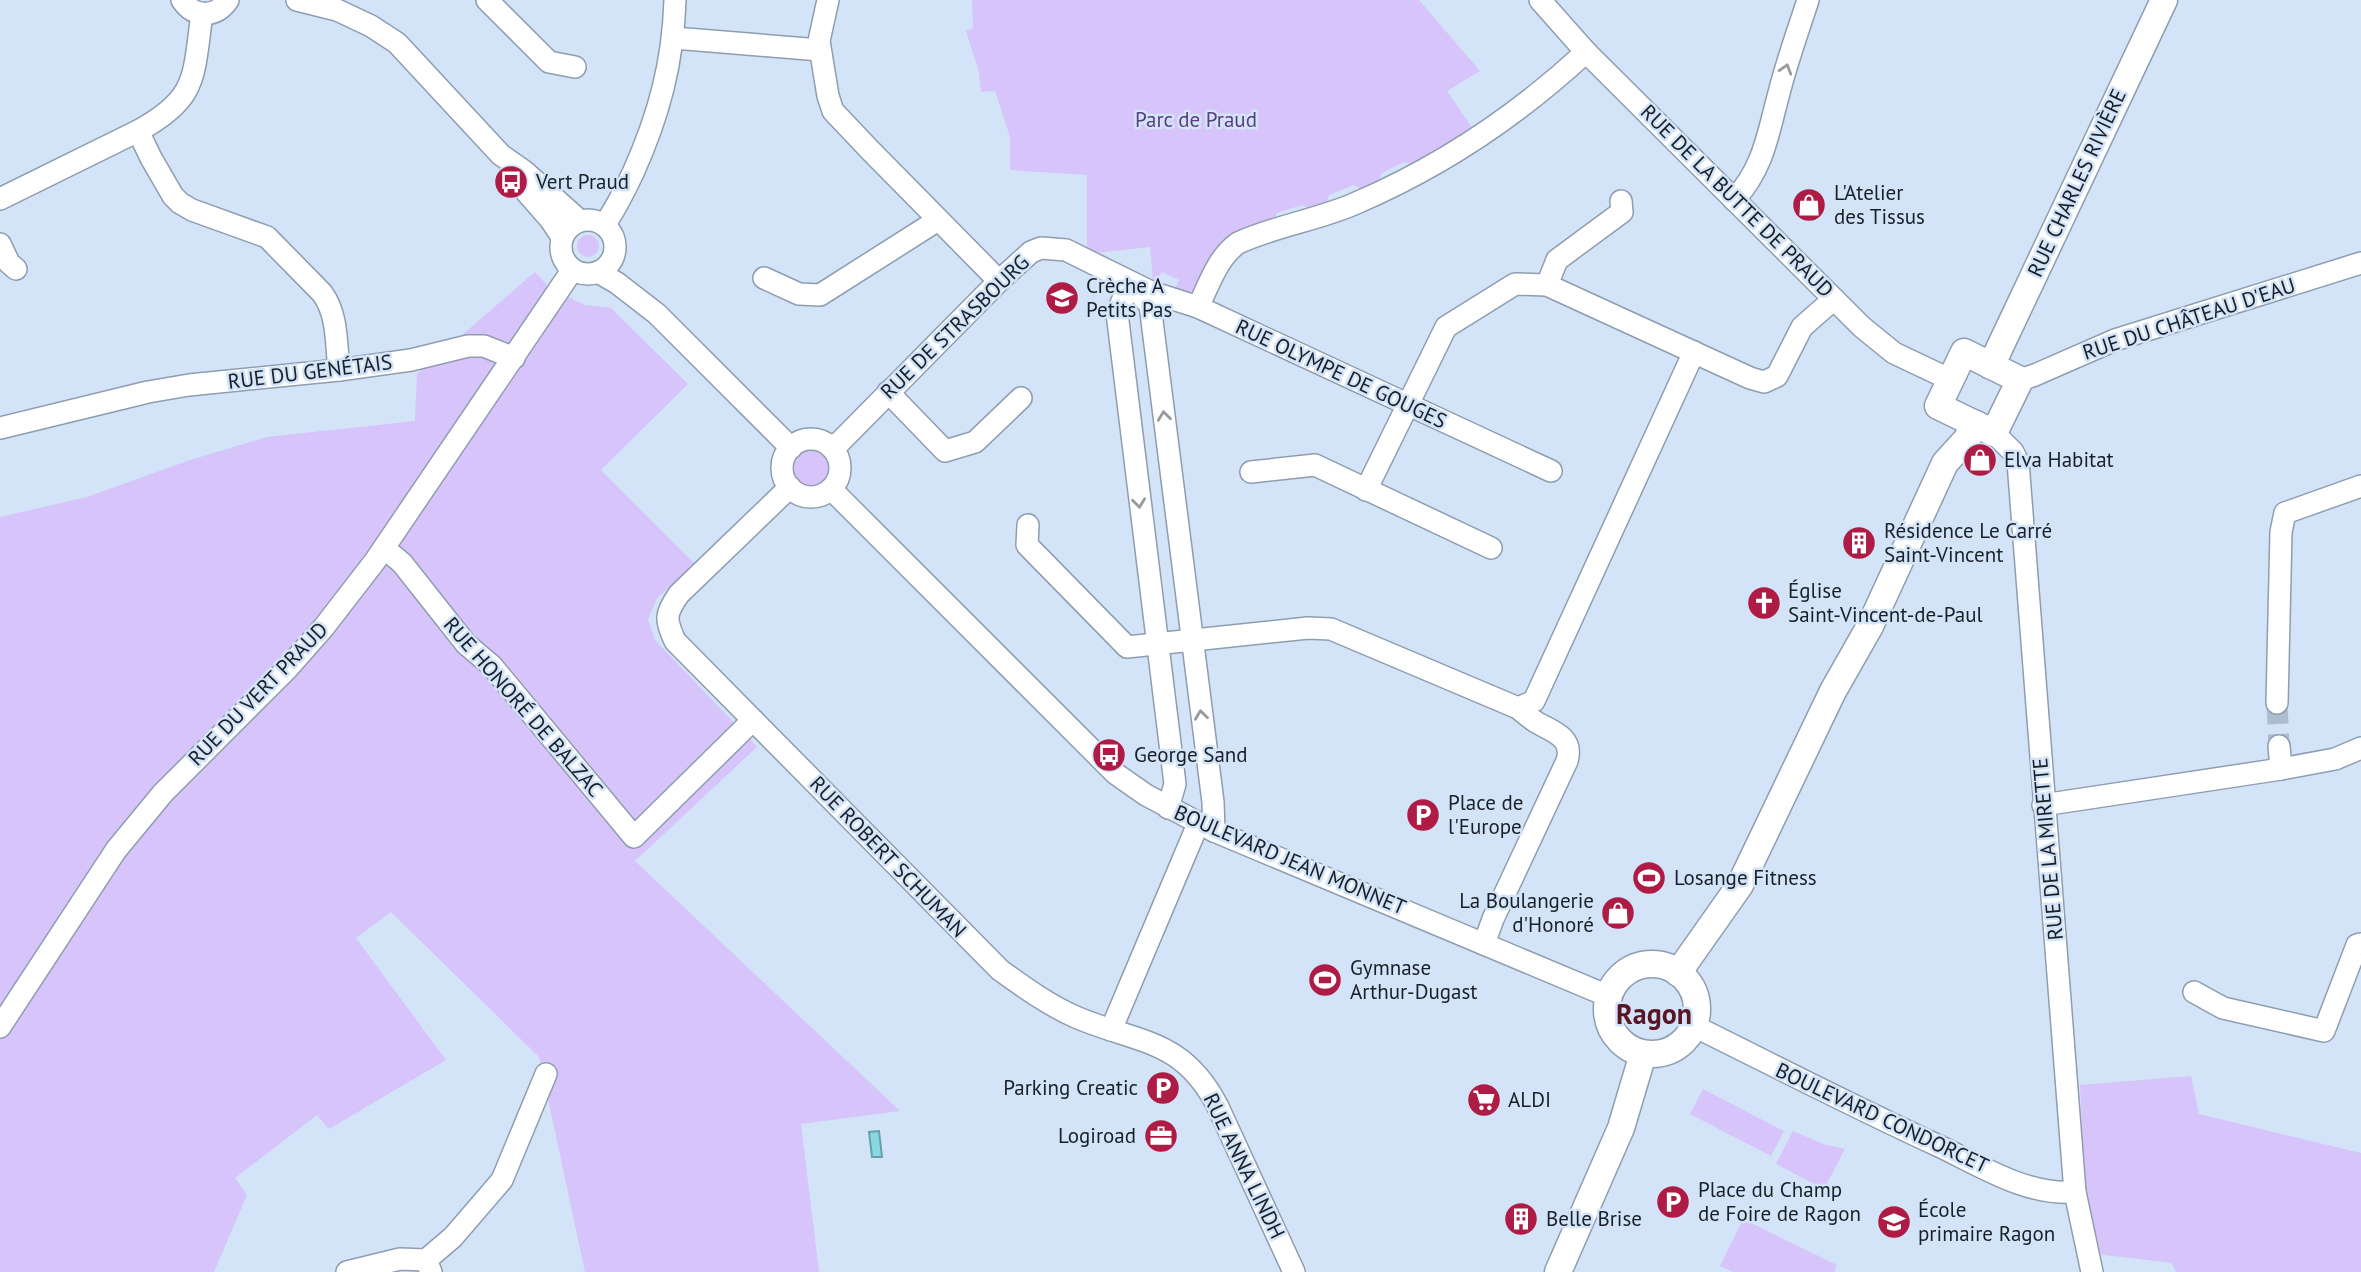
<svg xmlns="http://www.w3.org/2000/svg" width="2361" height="1272" font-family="'PT Sans',sans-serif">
<rect width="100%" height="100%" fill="#d3e4f8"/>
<g fill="#d7c4fa">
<polygon points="972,0 1419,0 1480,71 1447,91 1473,129 1415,165 1404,162 1382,173 1376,185 1364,190 1354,185 1329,195 1326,205 1311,210 1302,205 1277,213 1272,223 1196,290 1186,293 1174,291 1179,280 1162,272 1156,282 1153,281 1150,247 1095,253 1087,249 1087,175 1010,170 1010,137 995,91 981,92 979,72 966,31 973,28"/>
<circle cx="588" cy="246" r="11"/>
<polygon points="535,272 548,286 584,305 611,308 688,384 601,470 695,564 657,598 648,620 655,640 757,747 635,861 900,1111 801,1124 819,1272 585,1272 539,1057 391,912 356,938 446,1060 329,1129 317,1115 235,1178 247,1195 214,1272 0,1272 0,517 87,497 187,461 267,437 415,421 417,374"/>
<circle cx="810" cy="470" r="19"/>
<polygon points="2191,1076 2199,1114 2361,1153 2361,1272 2176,1272 2172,1263 2088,1253 2080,1085"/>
<polygon points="1703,1089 1784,1131 1771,1156 1690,1114"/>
<polygon points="1793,1131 1823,1144 1845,1149 1824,1189 1776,1164"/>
<polygon points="1743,1219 1837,1265 1834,1272 1733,1272 1720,1266"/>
</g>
<polygon fill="#87d8e2" stroke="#66a0aa" stroke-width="2" points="879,1131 882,1157 872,1157 869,1132"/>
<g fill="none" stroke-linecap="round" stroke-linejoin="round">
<polyline stroke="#aebdce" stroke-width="21" stroke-dasharray="21 10" stroke-linecap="butt" points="2277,703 2279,746"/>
<g stroke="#8e9db0" stroke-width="24">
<g id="minor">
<path d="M182 0C194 18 216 18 228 0"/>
<polyline points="297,0 337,10 371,26 397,43 501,155 524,171 580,221"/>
<polyline points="487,0 549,62 575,67"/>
<polyline points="828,0 819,41 828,96 833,111 868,148 999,281"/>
<polyline points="1540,0 1586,52 1862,327 1894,353 1951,380"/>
<polyline points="674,38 820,50"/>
<path d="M138 131 151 158 173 196 180 203 192 210 267 237 322 293C338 314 336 344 339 370"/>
<polyline points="521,186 550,219 562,237"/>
<path d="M0 199 138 131C199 98 193 76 202 14"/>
<path d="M1734 200C1764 168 1768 133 1779 93 1787 61 1798 31 1808 0"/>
<circle cx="588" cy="247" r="27"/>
<path d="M604 225C616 209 624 191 633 173 659 115 673 63 675 0"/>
<polyline points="0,244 9,263 16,269"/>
<polyline points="598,272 617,283 657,314 791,448"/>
<polyline points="764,278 799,294 820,295 938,220"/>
<polyline points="1130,283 1117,313 1175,784 1168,808"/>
<polyline points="1547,285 1557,260 1622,212 1621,201"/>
<polyline points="1134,287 1150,305 1213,802 1214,831"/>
<path d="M1198 307C1209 285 1217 258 1238 243 1275 226 1317 220 1354 204 1441 167 1518 115 1586 52"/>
<polyline points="2020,380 2035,375 2115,340 2361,263"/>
<polyline points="888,392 945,451 975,442 1021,398"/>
<polyline points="0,428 148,392 189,385 339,370 411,360 468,346 484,346 514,358"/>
<polyline points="1994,433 2013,452 2018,462 2075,1192 2092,1272"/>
<circle cx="811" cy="468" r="29"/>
<polyline points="831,447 840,442 999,281 1031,252 1041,248 1066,250 1151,292 1198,307 1551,471"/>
<polyline points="1251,472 1315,465 1491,548"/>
<path d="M790 487 679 594C665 614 665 619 675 641L1000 970C1025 988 1050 1006 1078 1018 1141 1044 1183 1039 1218 1107L1294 1272"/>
<polyline points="831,489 1116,774 1146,795 1214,831 1608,996"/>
<polyline points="1366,490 1446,327 1515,284 1547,285 1750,378 1764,382 1777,376 1802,327 1834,299"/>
<path d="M1028 525 1027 545 1127 647 1308 628 1331 629 1518 708C1524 713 1530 718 1536 722 1553 732 1574 737 1567 761L1493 919 1484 944"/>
<polyline points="384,548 402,563 466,644 492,666 634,837 753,720"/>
<polyline points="2277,703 2281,532 2285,513 2361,486"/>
<polyline points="1518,708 1534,701 1694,352"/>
<polyline points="2279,746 2281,769"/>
<polyline points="2043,805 2281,769 2335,759 2361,748"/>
<polyline points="2194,992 2223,1008 2324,1031 2357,945 2361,944"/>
<path d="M1694 1026C1775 1066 1856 1108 1939 1146 1981 1166 2027 1196 2075 1192"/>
<polyline points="0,1027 116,850 163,793 287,669 324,627 375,561 569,275 569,267"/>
<polyline points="1111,1030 1198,824"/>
<polyline points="347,1272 400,1259 426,1260"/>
<polyline points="431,1272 426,1260 453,1237 502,1180 546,1074"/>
</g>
</g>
<g stroke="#8e9db0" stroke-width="29">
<g id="major">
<polygon points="1964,352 2020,380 1994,433 1938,406"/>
<polyline points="1991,366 2164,0"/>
<circle cx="1652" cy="1009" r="45"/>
<polyline points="1678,973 1740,885 1833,691 1870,626 1945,463 1966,440 1976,424"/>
<polyline points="1558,1272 1621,1128 1640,1064 1641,1053"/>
</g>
</g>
<use href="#minor" stroke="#fff" stroke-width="21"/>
<use href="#major" stroke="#fff" stroke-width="26"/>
</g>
<defs><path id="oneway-chevron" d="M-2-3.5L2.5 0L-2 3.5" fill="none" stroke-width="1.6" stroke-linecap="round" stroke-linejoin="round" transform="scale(1.75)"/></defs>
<g stroke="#989a9d">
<use href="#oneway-chevron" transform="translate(1786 69) rotate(-73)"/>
<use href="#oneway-chevron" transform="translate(1164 416) rotate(-97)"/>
<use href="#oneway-chevron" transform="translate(1139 503) rotate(83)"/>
<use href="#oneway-chevron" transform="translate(1201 715) rotate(-97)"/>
</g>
<defs>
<g id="bus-disc" transform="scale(1.75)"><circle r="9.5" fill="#ae1b44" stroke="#d3e4f8"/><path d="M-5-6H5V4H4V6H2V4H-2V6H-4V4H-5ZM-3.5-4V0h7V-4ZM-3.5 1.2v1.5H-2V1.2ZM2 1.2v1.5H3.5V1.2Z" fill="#fff"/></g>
<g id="shop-disc" transform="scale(1.75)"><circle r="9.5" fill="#ae1b44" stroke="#d3e4f8"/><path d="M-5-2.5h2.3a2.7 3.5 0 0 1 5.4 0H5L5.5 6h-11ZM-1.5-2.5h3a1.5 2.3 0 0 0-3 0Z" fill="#fff"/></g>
<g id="school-disc" transform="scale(1.75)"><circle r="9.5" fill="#ae1b44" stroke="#d3e4f8"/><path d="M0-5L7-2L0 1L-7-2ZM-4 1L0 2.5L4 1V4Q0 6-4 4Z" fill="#fff"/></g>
<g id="building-disc" transform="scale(1.75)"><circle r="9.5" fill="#ae1b44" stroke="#d3e4f8"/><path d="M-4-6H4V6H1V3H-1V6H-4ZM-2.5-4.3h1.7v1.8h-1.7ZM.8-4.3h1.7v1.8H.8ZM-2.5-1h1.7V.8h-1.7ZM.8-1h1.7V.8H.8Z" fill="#fff"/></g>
<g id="church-disc" transform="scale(1.75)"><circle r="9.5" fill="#ae1b44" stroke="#d3e4f8"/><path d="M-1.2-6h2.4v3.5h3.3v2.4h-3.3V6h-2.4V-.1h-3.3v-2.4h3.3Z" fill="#fff"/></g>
<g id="parking-disc" transform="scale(1.75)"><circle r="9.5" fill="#ae1b44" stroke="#d3e4f8"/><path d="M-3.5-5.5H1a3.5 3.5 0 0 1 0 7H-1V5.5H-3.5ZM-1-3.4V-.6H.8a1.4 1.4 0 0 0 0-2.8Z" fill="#fff"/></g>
<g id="stadium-disc" transform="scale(1.75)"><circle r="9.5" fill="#ae1b44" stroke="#d3e4f8"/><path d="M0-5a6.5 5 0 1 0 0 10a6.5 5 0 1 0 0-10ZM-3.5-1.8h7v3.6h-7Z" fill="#fff"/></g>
<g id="supermarket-disc" transform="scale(1.75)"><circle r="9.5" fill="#ae1b44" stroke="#d3e4f8"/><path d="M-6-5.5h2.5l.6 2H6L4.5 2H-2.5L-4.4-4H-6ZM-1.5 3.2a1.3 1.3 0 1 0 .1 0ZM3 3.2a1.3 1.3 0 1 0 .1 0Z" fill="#fff"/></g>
<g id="office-disc" transform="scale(1.75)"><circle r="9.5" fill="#ae1b44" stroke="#d3e4f8"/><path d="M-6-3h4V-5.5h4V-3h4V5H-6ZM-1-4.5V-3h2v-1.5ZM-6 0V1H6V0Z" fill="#fff"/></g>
</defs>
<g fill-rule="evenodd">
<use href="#bus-disc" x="511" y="182"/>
<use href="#shop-disc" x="1809" y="205"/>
<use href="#school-disc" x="1062" y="298"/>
<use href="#shop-disc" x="1980" y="460"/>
<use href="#building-disc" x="1859" y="543"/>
<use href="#church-disc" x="1764" y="603"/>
<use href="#bus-disc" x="1109" y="755"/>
<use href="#parking-disc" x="1423" y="815"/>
<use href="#stadium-disc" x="1649" y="878"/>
<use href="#shop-disc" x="1618" y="913"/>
<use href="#stadium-disc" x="1325" y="980"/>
<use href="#parking-disc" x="1163" y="1088"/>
<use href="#supermarket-disc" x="1484" y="1100"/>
<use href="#office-disc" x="1161" y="1136"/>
<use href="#parking-disc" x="1673" y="1202"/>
<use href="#building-disc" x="1521" y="1219"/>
<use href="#school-disc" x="1894" y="1222"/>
</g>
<g text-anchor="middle" stroke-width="5" stroke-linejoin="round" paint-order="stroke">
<g font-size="21" fill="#593d80" stroke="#d3e4f8">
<text x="1196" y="127">Parc de Praud</text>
</g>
<g font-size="21" fill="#191f26" stroke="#d3e4f8" text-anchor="start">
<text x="536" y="189">Vert Praud</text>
<text x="1834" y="200">L'Atelier<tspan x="1834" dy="24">des Tissus</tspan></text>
<text x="1086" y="293">Crèche A<tspan x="1086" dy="24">Petits Pas</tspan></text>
<text x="2004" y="467">Elva Habitat</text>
<text x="1884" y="538">Résidence Le Carré<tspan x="1884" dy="24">Saint-Vincent</tspan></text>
<text x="1788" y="598">Église<tspan x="1788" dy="24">Saint-Vincent-de-Paul</tspan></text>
<text x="1134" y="762">George Sand</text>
<text x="1448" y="810">Place de<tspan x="1448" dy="24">l'Europe</tspan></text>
<text x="1674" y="885">Losange Fitness</text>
<text x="1594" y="908" text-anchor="end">La Boulangerie<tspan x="1594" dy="24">d'Honoré</tspan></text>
<text x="1350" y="975">Gymnase<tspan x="1350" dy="24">Arthur-Dugast</tspan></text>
<text x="1138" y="1095" text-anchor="end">Parking Creatic</text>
<text x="1508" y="1107">ALDI</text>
<text x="1136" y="1143" text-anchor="end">Logiroad</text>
<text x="1698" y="1197">Place du Champ<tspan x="1698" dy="24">de Foire de Ragon</tspan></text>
<text x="1918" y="1217">École<tspan x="1918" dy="24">primaire Ragon</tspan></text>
<text x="1546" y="1226">Belle Brise</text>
</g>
<g font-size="21" fill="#191f26" stroke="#d3e4f8">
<text transform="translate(2077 183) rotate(-65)" y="7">RUE CHARLES RIVIÈRE</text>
<text transform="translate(1737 201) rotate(45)" y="7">RUE DE LA BUTTE DE PRAUD</text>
<text transform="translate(2189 319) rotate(-18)" y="7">RUE DU CHÂTEAU D'EAU</text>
<text transform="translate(955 327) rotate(-44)" y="7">RUE DE STRASBOURG</text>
<text transform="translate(310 372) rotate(-7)" y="7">RUE DU GENÉTAIS</text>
<text transform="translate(1341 374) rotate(25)" y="7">RUE OLYMPE DE GOUGES</text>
<text transform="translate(258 694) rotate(-46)" y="7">RUE DU VERT PRAUD</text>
<text transform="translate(523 707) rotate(49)" y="7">RUE HONORÉ DE BALZAC</text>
<text transform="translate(2048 849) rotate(-95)" y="7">RUE DE LA MIRETTE</text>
<text transform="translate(888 857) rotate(46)" y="7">RUE ROBERT SCHUMAN</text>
<text transform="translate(1290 860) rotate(23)" y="7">BOULEVARD JEAN MONNET</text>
<text transform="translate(1882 1118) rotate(25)" y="7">BOULEVARD CONDORCET</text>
<text transform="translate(1244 1166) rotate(64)" y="7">RUE ANNA LINDH</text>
</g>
<g font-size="28" font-weight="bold" fill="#5a1524" stroke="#d3e4f8">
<text x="1654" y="1024">Ragon</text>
</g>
</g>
</svg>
